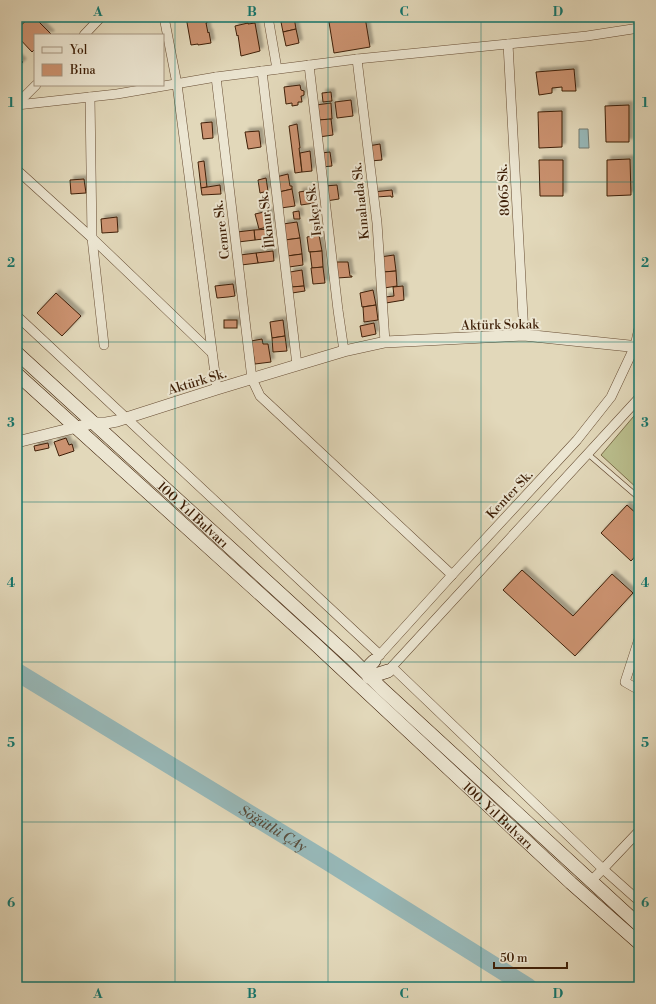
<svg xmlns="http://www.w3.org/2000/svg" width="656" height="1004" font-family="'Libre Bodoni',serif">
<defs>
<filter id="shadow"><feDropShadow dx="3.5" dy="-3.5" stdDeviation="1" flood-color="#0004"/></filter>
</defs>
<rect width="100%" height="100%" fill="#e2d8ba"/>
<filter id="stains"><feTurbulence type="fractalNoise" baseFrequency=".005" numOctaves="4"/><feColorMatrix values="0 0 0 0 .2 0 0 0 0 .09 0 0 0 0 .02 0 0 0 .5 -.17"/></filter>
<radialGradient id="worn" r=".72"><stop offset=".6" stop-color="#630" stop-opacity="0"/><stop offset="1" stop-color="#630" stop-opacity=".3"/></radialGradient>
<polygon fill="#b9bd8c" stroke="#7c6e4a" points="639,410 639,490 601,455"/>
<polygon fill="#97b8b8" stroke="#737b71" points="579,129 588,129 589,148 579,148"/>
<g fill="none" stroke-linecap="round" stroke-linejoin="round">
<path stroke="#97b8b8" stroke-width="18" id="s1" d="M17 672 327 861 528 987"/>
</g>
<g fill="#cb926f" stroke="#3e1f07" filter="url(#shadow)">
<polygon points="30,17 34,17 51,34 50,35 35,35 35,49 32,52 17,36 17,29"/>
<polygon points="186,17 206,17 207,23 206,23 208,33 209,32 211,43 198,45 198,44 191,45"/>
<polygon points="280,17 294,17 296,29 283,32"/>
<polygon points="328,17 351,17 352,19 329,22"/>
<polygon points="365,17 370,47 334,53 329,22"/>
<polygon points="248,23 248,24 255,23 260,51 241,56 238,35 237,36 235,26"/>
<polygon points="296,29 299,43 286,46 283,32"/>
<polygon points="17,56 23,62 17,68"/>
<polygon points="574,69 576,91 562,91 562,87 552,88 552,93 539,95 536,72"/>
<polygon points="300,85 301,90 304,91 304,95 302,96 301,96 302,102 298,102 298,105 292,106 292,103 286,104 284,87"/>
<polygon points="331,92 332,101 323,102 322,93"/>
<polygon points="351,100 353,116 337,118 335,102"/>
<polygon points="331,103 332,119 318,120 316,105"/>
<polygon points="629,105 629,142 606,142 605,106"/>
<polygon points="562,111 562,147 539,148 538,112"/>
<polygon points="331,119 333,135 319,137 318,120"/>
<polygon points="212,122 213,138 203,139 201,123"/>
<polygon points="297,124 300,148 299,148 302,172 295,173 289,126"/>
<polygon points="259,131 261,147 248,149 245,132"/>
<polygon points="380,144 382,160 370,161 368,146"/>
<polygon points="310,151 312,171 302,172 300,153"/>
<polygon points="330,152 332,166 323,167 321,153"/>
<polygon points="630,159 631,195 607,196 607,160"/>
<polygon points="539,160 563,160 563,196 540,196"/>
<polygon points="204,161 207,187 201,188 198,162"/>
<polygon points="288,174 290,186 292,186 292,189 279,192 276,177"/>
<polygon points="266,178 268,191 260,193 258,180"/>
<polygon points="84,179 86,193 71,194 70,180"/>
<polygon points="220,185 221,194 202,195 201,188"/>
<polygon points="337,185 339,199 326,201 325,186"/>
<polygon points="292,189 295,206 281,208 279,192"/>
<polygon points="312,190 314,203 301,205 299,192"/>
<polygon points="392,190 393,197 391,197 391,196 376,197 373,192"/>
<polygon points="269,211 271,226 259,229 255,214"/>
<polygon points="299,211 300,219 294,219 293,212"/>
<polygon points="117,217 118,232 102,233 101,219"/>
<polygon points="297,222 300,238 285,240 283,224"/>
<polygon points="270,229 271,238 255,240 254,230"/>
<polygon points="254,230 255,240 238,242 237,232"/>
<polygon points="319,235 322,251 309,252 307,237"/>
<polygon points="300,238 302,254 287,256 285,240"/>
<polygon points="273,251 274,261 258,263 256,253"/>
<polygon points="322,251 323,267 312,268 310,252"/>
<polygon points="256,253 258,263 241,265 240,255"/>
<polygon points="302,254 303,265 289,267 287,256"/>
<polygon points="394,255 396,271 383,272 380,257"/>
<polygon points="335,262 348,262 350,276 352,276 352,277 337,278"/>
<polygon points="323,267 325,283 313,284 311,268"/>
<polygon points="302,270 304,286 292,287 290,272"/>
<polygon points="396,271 397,286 384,288 383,272"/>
<polygon points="233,284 235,296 228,297 217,298 215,286"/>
<polygon points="304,286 305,291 292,293 291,287"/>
<polygon points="403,286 404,300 386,303 385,297 394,296 393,287"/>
<polygon points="373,290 376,305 362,307 360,293"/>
<polygon points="56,293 81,316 62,336 37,313"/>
<polygon points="376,305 378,320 364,322 363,307"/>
<rect x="224" y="320" width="13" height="8"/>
<polygon points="283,320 285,336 272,338 270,322"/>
<polygon points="374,323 376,334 362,337 360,326"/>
<polygon points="285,336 287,351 273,352 272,338"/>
<polygon points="262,339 263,344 268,344 271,362 255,364 251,341"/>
<polygon points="66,438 69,445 72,444 74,451 59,456 54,442"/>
<polygon points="48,443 49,448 35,451 34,446"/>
<polygon points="627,505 639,516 639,552 631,561 601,533"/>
<polygon points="522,570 573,616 612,574 633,593 575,656 503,590"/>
</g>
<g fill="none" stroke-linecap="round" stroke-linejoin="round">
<g stroke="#674d34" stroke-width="6">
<polyline id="service" points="588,454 639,498"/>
</g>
<g stroke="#674d34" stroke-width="10">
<g id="minor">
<polyline points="164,17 177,84 217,389"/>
<polyline points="268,17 277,69"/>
<polyline points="636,17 639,21"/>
<polyline points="84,35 101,17"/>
<polyline points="508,44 524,335"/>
<polyline points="357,59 377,223 385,342"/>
<polyline points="309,65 338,310 344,351"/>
<polyline points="262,71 297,365"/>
<polyline points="216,77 252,379 260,396 452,575"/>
<polyline points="90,97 92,238 104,345"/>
<polyline points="17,104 36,85"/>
<polyline points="17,105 117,94 216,77 357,59 587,36 639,28"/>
<polyline points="17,170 92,238 212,353"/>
<polyline points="17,316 380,655"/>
<polyline points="639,639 625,682 639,690"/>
<polyline points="376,659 452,575 577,440 611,397 635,346 639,328"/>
<polyline points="392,667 603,869 639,901"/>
<polyline points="388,671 639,398"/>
<polyline points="591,881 603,869 639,831"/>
</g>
</g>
<g stroke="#674d34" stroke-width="12">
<polyline id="tertiary" points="17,442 93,423 106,423 117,421 217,389 344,351 385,342 524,335 639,347"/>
</g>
<g stroke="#3e1f07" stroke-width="14">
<g id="secondary">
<path id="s2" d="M17 353 352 659 381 688 639 925"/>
<path id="s3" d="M17 374 313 642 571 883 639 943"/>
<polyline points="369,677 388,671"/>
<polyline points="369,677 370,665 374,661"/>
</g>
</g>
<use href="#service" stroke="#ece6d2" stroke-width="4.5"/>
<use href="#minor" stroke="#ece6d2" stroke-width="9"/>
<use href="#tertiary" stroke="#ece6d2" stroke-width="11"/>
<use href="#secondary" stroke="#ece6d2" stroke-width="13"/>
</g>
<path fill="none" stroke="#0f766e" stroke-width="1" stroke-opacity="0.55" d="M175 17V987M328 17V987M481 17V987M17 182H639M17 342H639M17 502H639M17 662H639M17 822H639"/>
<g text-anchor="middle" stroke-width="4" stroke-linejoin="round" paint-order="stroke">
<g font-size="13" fill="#3e1f07" stroke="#ece6d2">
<text transform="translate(503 190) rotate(-93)" y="5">8065 Sk.</text>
<text transform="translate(360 201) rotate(-96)" y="5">Kınalıada Sk.</text>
<text transform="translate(313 210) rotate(-97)" y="5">Işıkçı Sk.</text>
<text transform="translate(266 220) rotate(-97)" y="5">İlknur Sk.</text>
<text transform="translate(221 230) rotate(-97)" y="5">Cemre Sk.</text>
<text transform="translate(500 324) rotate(-1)" y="5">Aktürk Sokak</text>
<text transform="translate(197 381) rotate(-17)" y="5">Aktürk Sk.</text>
<text transform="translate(509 494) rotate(-47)" y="5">Kenter Sk.</text>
<text dy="5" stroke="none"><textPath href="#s2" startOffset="239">100. Yıl Bulvarı</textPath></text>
<text dy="5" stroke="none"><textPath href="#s3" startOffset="653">100. Yıl Bulvarı</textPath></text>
</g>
<g font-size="14" font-style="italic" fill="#594d3c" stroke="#ece6d2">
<text dy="5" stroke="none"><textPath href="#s1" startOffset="300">Söğütlü ÇAy</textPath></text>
</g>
</g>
<rect width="656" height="1004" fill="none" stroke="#e2d8ba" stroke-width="44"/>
<rect x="34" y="34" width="130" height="52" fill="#ece6d2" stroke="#a69681"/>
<rect x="42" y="47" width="20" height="6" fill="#ece6d2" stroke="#a69681"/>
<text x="70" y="54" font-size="12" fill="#3e1f07">Yol</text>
<rect x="42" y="64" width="20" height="12" fill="#cb926f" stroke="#a69681"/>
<text x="70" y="74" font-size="12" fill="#3e1f07">Bina</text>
<path d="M494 962v6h73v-6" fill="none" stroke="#3e1f07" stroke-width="2"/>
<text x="500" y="962" font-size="12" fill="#3e1f07" stroke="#ece6d2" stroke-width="3" paint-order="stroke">50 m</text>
<rect x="22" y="22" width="612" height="960" fill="none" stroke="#0f766e" stroke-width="1.5"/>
<g font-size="13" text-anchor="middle" font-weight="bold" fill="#0f766e">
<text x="98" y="16">A</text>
<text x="252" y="16">B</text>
<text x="404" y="16">C</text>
<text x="558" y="16">D</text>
<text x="11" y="107">1</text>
<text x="645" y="107">1</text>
<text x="11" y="267">2</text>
<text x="645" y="267">2</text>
<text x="11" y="427">3</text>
<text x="645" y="427">3</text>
<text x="11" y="587">4</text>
<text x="645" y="587">4</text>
<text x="11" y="747">5</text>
<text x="645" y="747">5</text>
<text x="11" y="907">6</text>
<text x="645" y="907">6</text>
<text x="98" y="998">A</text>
<text x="252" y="998">B</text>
<text x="404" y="998">C</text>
<text x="558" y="998">D</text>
</g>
<rect width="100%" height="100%" filter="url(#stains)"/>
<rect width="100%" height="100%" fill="url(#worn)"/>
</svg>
